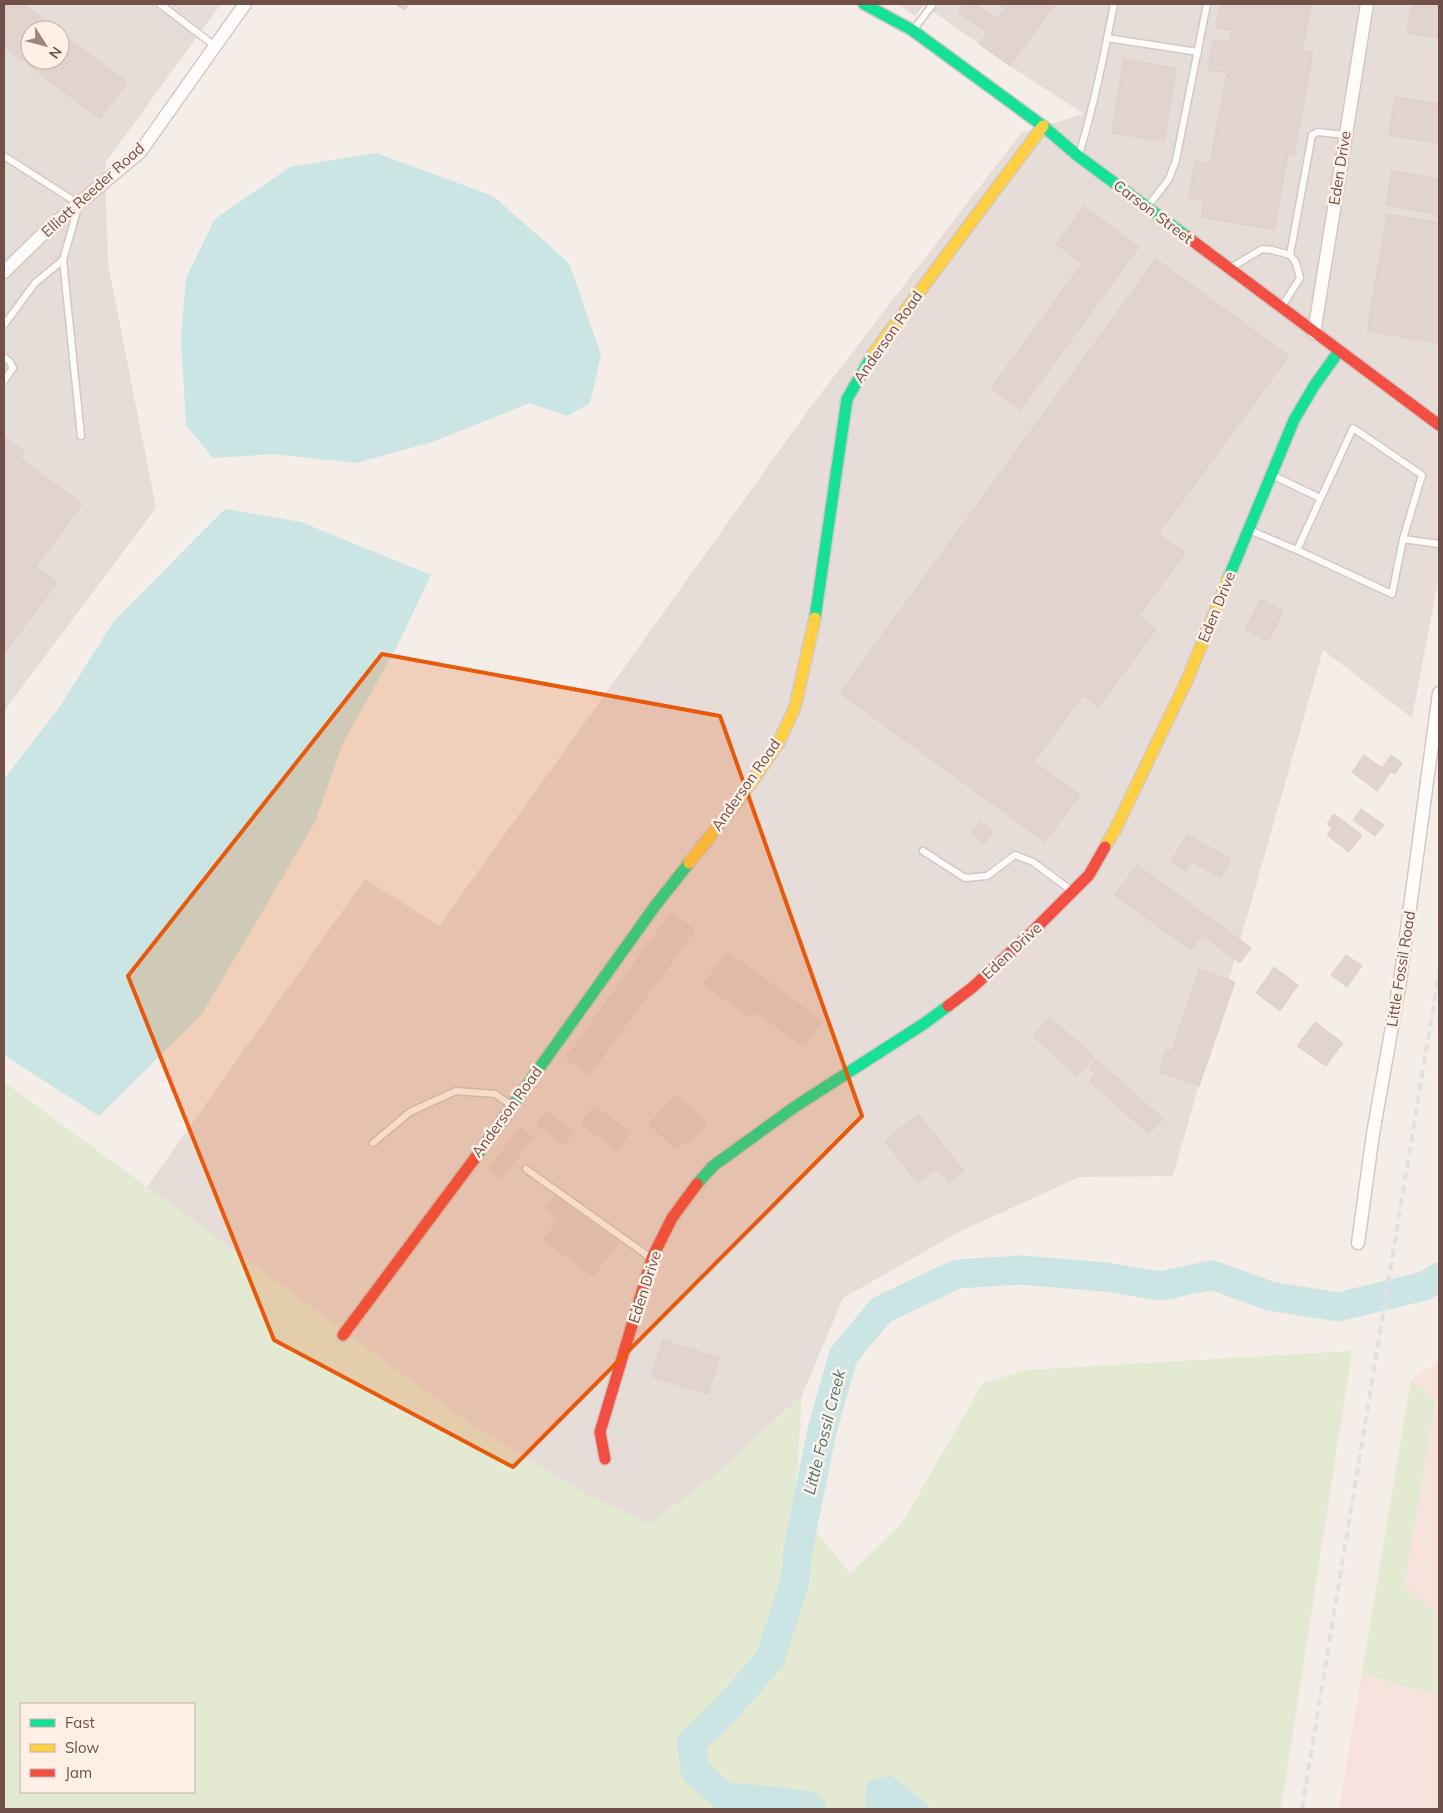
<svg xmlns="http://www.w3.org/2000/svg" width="1443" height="1813" font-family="Mulish,sans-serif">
<rect width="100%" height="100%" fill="#f5ede7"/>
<g fill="#f8e2dd">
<polygon points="1439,1361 1439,1616 1405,1587 1436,1400 1411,1380"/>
<polygon points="1362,1674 1439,1696 1439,1809 1339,1809"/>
</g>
<g fill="#e6ddd8" fill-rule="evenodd">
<path d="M4 4H221L105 163 108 264 156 508 4 711ZM30 30H60V60H30Z"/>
<polygon points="899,4 1439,4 1439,576 1412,718 1323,650 1173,1176 1079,1177 959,1232 843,1298 802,1395 717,1474 649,1524 587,1495 470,1424 147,1187 365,879 439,926 812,405 1021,133 1084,114 1010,66 924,5 915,16"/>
</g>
<g fill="#e4ead2" fill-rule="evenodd">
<path d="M4 1082 470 1424 587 1495 649 1524 717 1474 802 1395 795 1504 850 1574 902 1523 983 1383 1027 1370 1352 1351 1281 1809H932L891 1775 865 1804 867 1809H4ZM21 1704H194V1792H21Z"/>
<polygon points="1411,1380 1436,1400 1405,1586 1439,1616 1439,1696 1362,1674"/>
</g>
<g fill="#cae5e3">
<polygon points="376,153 493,196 569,263 601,355 590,403 567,416 530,403 432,442 356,463 273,454 213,458 186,425 181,339 186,278 215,219 290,167"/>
<polygon points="225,509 301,522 431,575 397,646 343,743 315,822 202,1014 99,1116 4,1055 4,779 59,708 114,621"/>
<polygon points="891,1775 932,1809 867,1809 865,1804 867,1782"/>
</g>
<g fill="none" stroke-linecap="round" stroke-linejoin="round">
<polyline stroke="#cae5e3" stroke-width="29" points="812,1809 809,1806 775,1801 724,1797 695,1771 691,1744 728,1707 770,1659 795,1582 798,1549 822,1431 843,1356 881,1310 957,1274 1021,1270 1106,1277 1161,1286 1212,1275 1270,1296 1338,1307 1424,1286 1439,1277"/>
</g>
<g fill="#e1d4cf" stroke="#ddcfc9">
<polygon points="4,4 23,4 58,30 30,30 30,60 60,60 60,32 127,82 100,119 5,47 4,50"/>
<polygon points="395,4 409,4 404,10"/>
<polygon points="964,4 976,4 997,19 1005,8 998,4 1055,4 1010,66 979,44 987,33 958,12"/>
<polygon points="1220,4 1311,4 1302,51 1313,53 1294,155 1288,154 1274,230 1202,217 1204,201 1189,198 1195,161 1210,164 1227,73 1208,70 1213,40 1229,43 1232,30 1216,28"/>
<polygon points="1412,4 1439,4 1439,38 1407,33"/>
<polygon points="1124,59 1176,68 1164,141 1112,133"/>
<polygon points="1395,97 1439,104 1439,143 1389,135"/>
<polygon points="1392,171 1439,179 1439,215 1386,205"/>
<polygon points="1084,206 1139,247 1020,410 991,388 1082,264 1056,244"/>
<polygon points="1387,214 1439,223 1439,343 1367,331"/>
<polygon points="1156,259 1289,356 1158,534 1185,553 1139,616 1156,629 1099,707 1083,695 1034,762 1080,795 1045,842 840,693"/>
<polygon points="4,437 25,452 20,458 82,504 36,567 57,582 4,654"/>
<polygon points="1261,599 1283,611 1268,641 1245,629"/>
<polygon points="1364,755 1382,768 1391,755 1402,763 1395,774 1391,772 1377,791 1352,772"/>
<polygon points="1361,809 1384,825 1375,836 1353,820"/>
<polygon points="1334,814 1362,835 1349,852 1327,835 1332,828 1327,824"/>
<polygon points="980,822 993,831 984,844 971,834"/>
<polygon points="1188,834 1231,860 1220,878 1191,861 1186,870 1171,861"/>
<polygon points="1137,865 1251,948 1240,963 1202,935 1191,950 1115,895"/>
<polygon points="671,913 695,930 589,1075 566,1058"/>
<polygon points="727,952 822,1021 803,1046 755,1011 750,1017 704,984"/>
<polygon points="1346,955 1362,966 1347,987 1331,975"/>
<polygon points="1274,967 1298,985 1280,1011 1256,993"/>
<polygon points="1199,969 1235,982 1199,1086 1159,1072 1166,1050 1171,1052"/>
<polygon points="1050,1017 1094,1057 1077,1076 1033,1036"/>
<polygon points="1315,1022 1343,1043 1326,1066 1297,1046"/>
<polygon points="1096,1059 1163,1119 1149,1134 1090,1081 1096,1074 1089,1067"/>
<polygon points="676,1095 707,1123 687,1144 684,1141 676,1149 649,1124"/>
<polygon points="594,1106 630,1132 617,1150 581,1124"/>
<polygon points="546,1112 573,1132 564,1144 537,1125"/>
<polygon points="918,1114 964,1171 949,1183 937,1168 918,1183 885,1141"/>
<polygon points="520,1128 533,1137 501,1179 489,1169"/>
<polygon points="555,1197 618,1242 593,1276 544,1240 560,1219 546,1209"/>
<polygon points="663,1340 719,1358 708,1394 651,1376"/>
</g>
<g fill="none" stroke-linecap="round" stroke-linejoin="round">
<g stroke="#d3c8c4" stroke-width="9">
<g id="lane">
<polyline points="160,4 215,46"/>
<polyline points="914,29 933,4"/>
<polyline points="1107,38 1198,52"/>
<path d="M1079 155C1094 105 1104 55 1114 4"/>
<polyline points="4,156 79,204 63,260 81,436"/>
<polyline points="1148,206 1169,179 1176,160 1207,4"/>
<polyline points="1290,255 1312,135 1318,132 1345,135"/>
<polyline points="1232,267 1262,249 1272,250 1290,255 1296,263 1300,278 1282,306"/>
<polyline points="4,325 35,283 63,260"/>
<polyline points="4,357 10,362 13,368 4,381"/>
<polygon points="1353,428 1422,475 1403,539 1392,594 1297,550"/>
<polyline points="1272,475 1320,498"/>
<polyline points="1249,530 1297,550"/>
<polyline points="1403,539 1439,544"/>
<polyline points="923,851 965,878 987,876 1015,855 1033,862 1072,891"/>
<polyline points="373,1143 410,1112 456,1091 495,1094 511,1105"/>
<polyline points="526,1169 651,1258"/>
</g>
</g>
<g stroke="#d3c8c4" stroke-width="15">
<g id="street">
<polyline points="4,272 47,230 140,152 245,4"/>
<polyline points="1314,333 1367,4"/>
<polyline points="1358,1243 1373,1134 1400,981 1439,693"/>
</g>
</g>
<g stroke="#d4c8c4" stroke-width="14">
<g id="fast">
<polyline points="864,4 912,30 1043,126 1078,156 1186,236"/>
<polyline points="1228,579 1294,420 1314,386 1339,351"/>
<polyline points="815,618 847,399 873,354"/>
<polyline points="475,1158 655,906 689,863"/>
<polyline points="697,1184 713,1166 796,1106 925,1023 948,1006"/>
</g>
</g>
<g stroke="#d4c8c4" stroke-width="14">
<g id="slow">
<polyline points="873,354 1043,126"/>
<polyline points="1105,847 1115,830 1188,678 1228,579"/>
<polyline points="689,863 741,797 778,744 795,707 815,618"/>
</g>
</g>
<g stroke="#d4c8c4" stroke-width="14">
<g id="jam">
<polyline points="1186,236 1439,425"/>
<polyline points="948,1006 973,987 1030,934 1089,875 1105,847"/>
<polyline points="343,1335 475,1158"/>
<polyline points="605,1459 600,1432 652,1258 672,1218 697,1184"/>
</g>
</g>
<use href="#lane" stroke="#fefcfb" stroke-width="6"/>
<use href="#street" stroke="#fefcfb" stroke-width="12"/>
<use href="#fast" stroke="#16e098" stroke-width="11"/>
<use href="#slow" stroke="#ffcf43" stroke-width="11"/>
<use href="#jam" stroke="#f24e42" stroke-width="11"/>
<polyline stroke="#e2e0e3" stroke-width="4" stroke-dasharray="8 5" stroke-linecap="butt" points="1302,1809 1439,972"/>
</g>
<path fill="#e8590c" fill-opacity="0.2" stroke="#e8590c" stroke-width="4" stroke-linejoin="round" d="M382 654 720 716 862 1116 513 1467 274 1340 128 976Z"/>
<g text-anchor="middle" stroke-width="5" stroke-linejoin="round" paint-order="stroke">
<g font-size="15" fill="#705049" stroke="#fef0e6">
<text transform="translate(1340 168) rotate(-81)" y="5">Eden Drive</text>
<text transform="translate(93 190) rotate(-42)" y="5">Elliott Reeder Road</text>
<text transform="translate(1153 212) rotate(37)" y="5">Carson Street</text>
<text transform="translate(888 337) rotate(-55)" y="5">Anderson Road</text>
<text transform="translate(1217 607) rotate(-68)" y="5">Eden Drive</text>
<text transform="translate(746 785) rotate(-55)" y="5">Anderson Road</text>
<text transform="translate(1012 951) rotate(-43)" y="5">Eden Drive</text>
<text transform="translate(1401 969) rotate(-81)" y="5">Little Fossil Road</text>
<text transform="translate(507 1112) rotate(-54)" y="5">Anderson Road</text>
<text transform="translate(645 1287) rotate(-72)" y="5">Eden Drive</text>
</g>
<g font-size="16" font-style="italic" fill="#3f7574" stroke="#fef0e6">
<text transform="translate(824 1432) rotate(-76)" y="6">Little Fossil Creek</text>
</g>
</g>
<rect width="1443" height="1813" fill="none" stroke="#705049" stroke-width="10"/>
<rect x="20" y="1703" width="175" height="90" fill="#fef0e6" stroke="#c5b0a7"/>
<rect x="30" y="1719" width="25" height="8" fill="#16e098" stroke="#c5b0a7"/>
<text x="65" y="1728" font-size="15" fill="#705049">Fast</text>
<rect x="30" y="1744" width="25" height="8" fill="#ffcf43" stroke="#c5b0a7"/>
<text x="65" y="1753" font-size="15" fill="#705049">Slow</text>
<rect x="30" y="1769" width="25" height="8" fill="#f24e42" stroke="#c5b0a7"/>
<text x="65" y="1778" font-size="15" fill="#705049">Jam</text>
<g transform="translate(45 45) rotate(126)"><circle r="24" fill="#fef0e6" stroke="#c5b0a7"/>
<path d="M0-4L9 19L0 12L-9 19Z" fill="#9f8780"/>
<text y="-8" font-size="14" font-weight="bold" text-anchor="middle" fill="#705049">N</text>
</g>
</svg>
